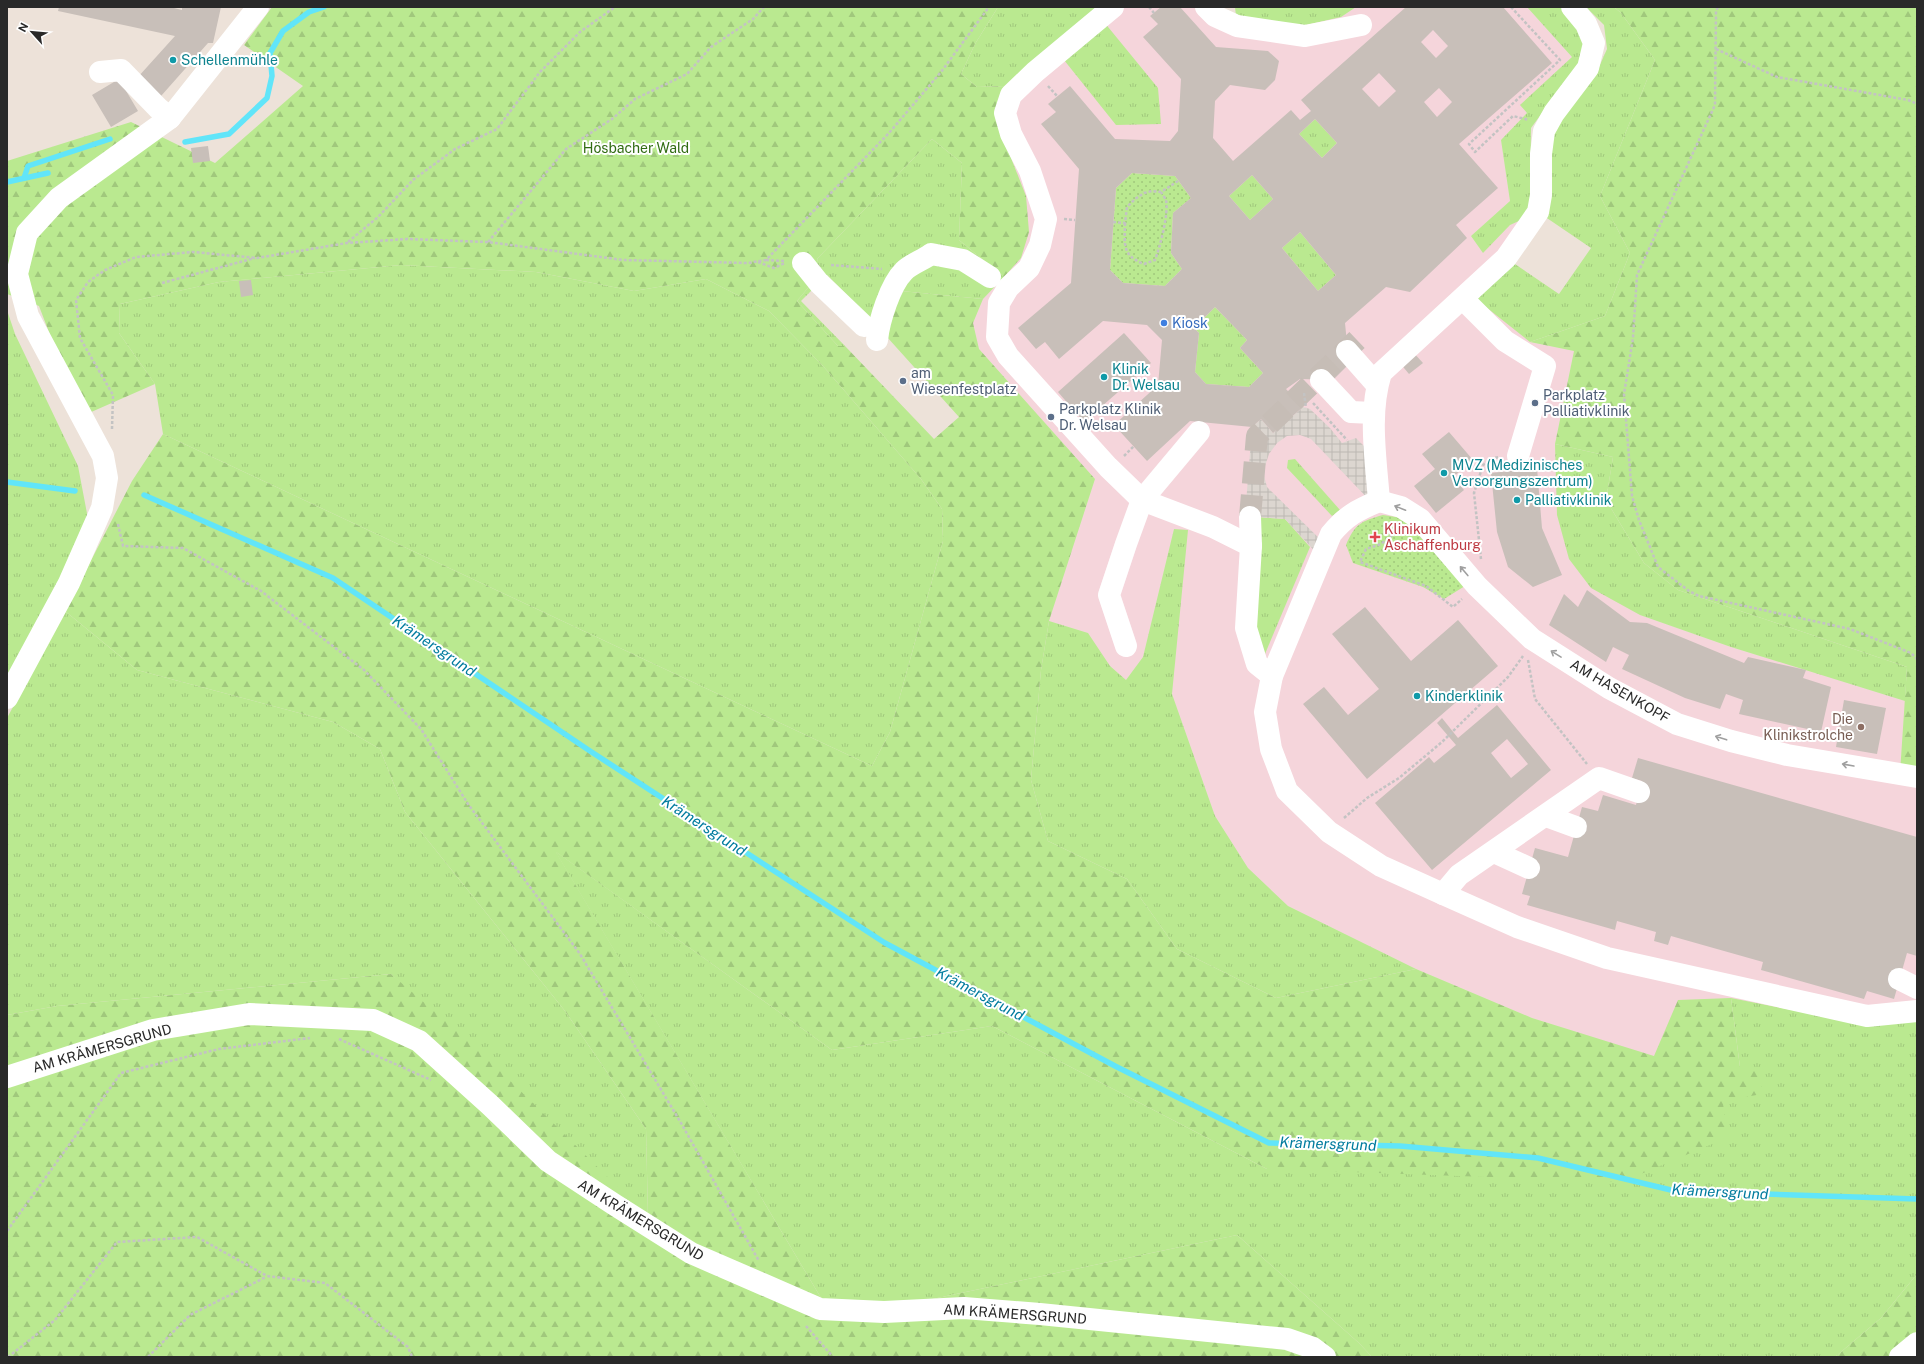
<svg xmlns="http://www.w3.org/2000/svg" width="1924" height="1364" font-family="'Public Sans',sans-serif">
<defs>
<pattern id="grass-tufts" width="24" height="20" patternUnits="userSpaceOnUse"><rect width="24" height="20" fill="#bae990"/><path d="M3 7l-1-3M5 7V3M7 7l1-3M15 17l-1-3M17 17v-4M19 17l1-3" fill="none" stroke="#a0c87c"/></pattern>
<pattern id="forest-firs" width="22" height="20" patternUnits="userSpaceOnUse"><rect width="22" height="20" fill="#bae990"/><path d="M5 1l3.5 6h-7zM16 11l3.5 6h-7z" fill="#a0c87c"/></pattern>
<pattern id="park-dots" width="8" height="8" patternUnits="userSpaceOnUse"><rect width="8" height="8" fill="#bae990"/><path d="M2 2h.1M6 6h.1" fill="none" stroke="#a0c87c" stroke-width="1.8" stroke-linecap="round"/></pattern>
<pattern id="plaza-grid" width="8" height="8" patternUnits="userSpaceOnUse"><rect width="8" height="8" fill="#dcd6d0"/><path d="M0 4h8M4 0v8" fill="none" stroke="#bdb8b3"/></pattern>
</defs>
<rect width="100%" height="100%" fill="#ede2d9"/>
<polygon fill="#f5d5db" points="1099,7 1219,7 1236,16 1341,17 1356,7 1527,7 1572,57 1521,105 1527,113 1501,140 1510,201 1471,236 1483,252 1510,225 1538,212 1506,258 1530,342 1574,351 1555,444 1640,615 1731,647 1905,701 1900,773 1917,777 1917,1014 1868,1025 1731,998 1654,1057 1532,1018 1416,969 1288,906 1248,868 1215,816 1172,694 1187,531 1174,529 1143,657 1126,680 1110,666 1088,633 1049,621 1095,479 979,349 973,323 983,299 1021,258 1016,169 1000,130 998,105"/>
<g fill="url(#grass-tufts)">
<polygon points="998,7 1098,7 1095,11 1158,88 1161,124 1116,125 1052,45 1006,86 977,87 961,74 975,44"/>
<polygon points="1235,7 1356,7 1341,17 1302,26 1236,16"/>
<polygon points="1527,7 1561,7 1584,35 1583,57 1531,128 1530,216 1510,225 1483,253 1471,236 1510,201 1501,140 1527,113 1520,105 1572,57"/>
<polygon points="1586,7 1614,7 1621,13 1655,60 1600,196 1630,253 1605,316 1530,342 1477,300 1506,258 1559,294 1591,248 1538,212 1548,133 1595,76 1607,49 1604,25"/>
<polygon points="1315,119 1337,143 1322,158 1299,134"/>
<polygon points="932,139 962,163 959,240 1004,277 983,299 901,291 878,327 827,275 801,301 845,346 838,346 797,301 822,271 817,259"/>
<polygon points="1252,175 1273,199 1250,220 1229,196"/>
<polygon points="1300,232 1336,275 1318,291 1282,248"/>
<polygon points="401,265 536,272 634,291 706,279 769,311 823,366 921,479 942,509 943,541 890,732 872,766 163,434 155,384 119,333 120,304 219,282"/>
<polygon points="1215,307 1247,340 1240,348 1263,373 1249,387 1206,384 1195,372 1199,333 1194,328"/>
<polygon points="7,310 15,334 78,466 89,524 7,680"/>
<polygon points="1555,444 1613,457 1606,500 1644,563 1678,590 1907,667 1905,701 1731,647 1640,615 1591,588 1569,559 1557,515"/>
<polygon points="1295,459 1340,510 1332,516 1287,468 1288,460"/>
<polygon points="1256,517 1285,519 1310,547 1265,654 1253,627"/>
<polygon points="1174,529 1188,530 1172,694 1215,816 1248,868 1288,906 1416,969 1276,998 1177,949 1127,879 1048,841 1031,780 1041,670 1049,621 1088,633 1110,666 1126,680 1143,657"/>
<polygon points="65,611 137,670 333,722 380,749 405,812 565,1011 646,1129 648,1218 391,974 57,1006 7,1015 7,718"/>
<polygon points="555,851 832,1050 992,1026 1267,1169 1723,1101 1740,1067 1731,998 1868,1025 1917,1014 1917,1274 1881,1318 1835,1357 1372,1357 1359,1343 1237,1235 899,1306 827,1308"/>
</g>
<g fill="url(#forest-firs)">
<polygon points="272,7 998,7 975,44 961,74 977,87 1006,86 1000,130 1026,196 1029,232 1021,258 1004,277 959,240 962,163 932,139 817,259 822,271 797,301 838,346 845,346 934,439 959,417 878,327 901,291 983,299 973,323 979,349 1095,479 1049,621 1041,670 1031,780 1048,841 1127,879 1177,949 1276,998 1416,969 1532,1018 1654,1056 1678,1000 1731,998 1740,1067 1762,1071 1762,1094 1723,1101 1726,1138 1622,1182 1267,1169 992,1026 832,1050 556,852 827,1308 823,1316 899,1306 1237,1235 1359,1343 1372,1357 7,1357 7,1015 57,1006 391,974 475,1046 648,1217 646,1129 565,1011 405,812 380,749 333,722 137,670 65,611 132,481 163,434 872,766 890,732 943,541 942,509 921,479 823,366 769,311 706,279 634,291 536,272 401,265 219,282 120,304 119,333 155,384 89,413 55,348 39,306 7,294 7,161 131,122 215,163 303,86 244,45"/>
<polygon points="1614,7 1917,7 1917,777 1900,773 1907,667 1678,590 1644,563 1606,500 1613,457 1555,444 1574,351 1530,342 1605,316 1630,253 1600,196 1655,60 1621,13"/>
<polygon points="1917,1274 1917,1357 1835,1357 1881,1318"/>
</g>
<g fill="url(#park-dots)">
<polygon points="1132,173 1175,176 1191,198 1173,213 1171,253 1182,269 1165,286 1123,283 1110,270 1116,188"/>
<path d="M1383 515 1403 518 1465 586 1444 599 1423 587 1353 563 1346 545C1355 524 1361 521 1383 515Z"/>
</g>
<polygon fill="url(#plaza-grid)" points="1303,407 1310,409 1330,428 1342,443 1356,438 1366,448 1373,504 1311,439 1300,435 1287,436 1277,443 1269,454 1263,472 1267,487 1327,546 1322,559 1285,519 1245,516 1252,427 1261,419 1273,433"/>
<g fill="none" stroke-linecap="round" stroke-linejoin="round">
<g stroke="#61e5f9" stroke-width="5.5">
<polyline points="185,142 229,134 267,98 272,76 270,53 283,31 309,12 324,7"/>
<polyline points="24,178 28,166 110,139"/>
<polyline points="7,182 48,173"/>
<polyline points="7,482 75,491"/>
<polyline points="144,495 333,578 590,751 885,943 1115,1066 1269,1143 1400,1146 1538,1158 1675,1191 1917,1199"/>
</g>
</g>
<g fill="#c8bfb9" fill-rule="evenodd">
<polygon points="59,7 170,7 182,10 182,7 221,7 213,43 208,43 161,96 138,77 175,36 58,11"/>
<path d="M1161 7H1180L1216 47 1268 51 1279 61 1275 80 1265 90 1230 85 1215 101 1213 138 1233 161 1291 110 1300 120 1311 111 1301 100 1406 7H1503L1552 63 1459 144 1498 188 1456 225 1467 238 1410 292 1386 287 1345 323 1349 364 1333 380 1300 379 1286 389 1303 407 1273 433 1261 419 1252 427 1190 421 1147 461 1114 425 1158 385 1162 340 1147 325 1103 321 1059 359 1045 342 1036 349 1018 328 1071 283 1079 169 1041 124 1056 112 1048 104 1070 86 1115 139 1170 141 1178 131 1181 79 1143 37 1158 24 1150 16ZM1433 30 1448 46 1436 58 1421 42ZM1379 73 1396 91 1379 107 1362 89ZM1439 88 1452 102 1437 117 1424 102ZM1315 119 1337 143 1322 158 1299 134ZM1132 173 1175 176 1191 198 1173 213 1171 253 1182 269 1165 286 1123 283 1110 270 1116 188ZM1252 175 1273 199 1250 220 1229 196ZM1300 232 1336 275 1318 291 1282 248ZM1215 307 1247 340 1240 348 1263 373 1249 387 1206 384 1195 372 1199 333 1194 328Z"/>
<polygon points="119,79 138,111 111,127 92,95"/>
<polygon points="208,146 210,161 193,163 191,148"/>
<polygon points="251,280 253,295 241,297 239,281"/>
<polygon points="1124,333 1151,363 1084,422 1058,392"/>
<polygon points="1412,351 1423,363 1409,374 1399,362"/>
<polygon points="1449,432 1473,460 1453,477 1464,490 1436,513 1414,486 1435,469 1422,454"/>
<polygon points="1537,468 1542,528 1562,575 1533,587 1508,567 1497,532 1491,473"/>
<polygon points="1587,590 1630,622 1647,623 1744,663 1748,657 1806,670 1803,678 1831,687 1821,732 1739,714 1743,700 1726,694 1720,709 1685,698 1622,669 1629,655 1613,647 1606,662 1549,625 1564,594 1578,607"/>
<polygon points="1365,607 1411,661 1458,620 1498,666 1367,779 1303,704 1324,687 1348,715 1379,689 1332,634"/>
<polygon points="1844,700 1886,708 1877,754 1836,747"/>
<path d="M1497 705 1551 770 1432 870 1375 803 1429 757 1434 763 1456 745 1437 723 1442 718 1458 738ZM1507 739 1528 764 1511 778 1491 753Z"/>
<polygon points="1638,758 1917,837 1917,956 1907,953 1894,999 1867,991 1864,999 1761,970 1763,962 1671,936 1668,945 1654,941 1656,932 1617,921 1615,930 1527,905 1530,896 1522,894 1535,848 1568,857 1582,807 1598,811 1603,795 1636,805 1642,781 1632,778"/>
</g>
<g fill="none" stroke-linecap="round" stroke-linejoin="round">
<polyline stroke="#c6bdb6" stroke-width="22" stroke-dasharray="22 11" stroke-linecap="butt" points="1250,517 1257,436 1357,340"/>
<g stroke="#c3c3c3" stroke-width="2.5" stroke-dasharray="3 2" stroke-linecap="butt">
<polyline points="1149,7 1154,13"/>
<polyline points="1511,7 1560,60 1469,144 1475,152 1513,116 1529,120"/>
<polyline points="1718,7 1716,11 1715,105 1637,275 1633,338 1624,394 1632,496 1639,520 1658,567 1689,591 1699,596 1850,629 1911,653 1917,659"/>
<polyline points="1716,49 1777,77 1908,100 1917,104"/>
<polyline points="1048,86 1057,96"/>
<polyline points="1064,219 1075,220"/>
<polyline points="1113,222 1125,223 1127,207 1135,199 1144,193 1152,191 1161,192 1178,181"/>
<path d="M1125 223C1125 244 1121 255 1144 264L1155 260C1160 247 1169 213 1166 200 1165 198 1162 194 1161 192"/>
<polyline points="348,242 378,217 413,180 455,149 497,129 540,72 580,32 615,7"/>
<polyline points="488,242 566,149 612,119 635,99 687,74 711,47 753,19 764,7"/>
<polyline points="766,260 784,261"/>
<polyline points="758,262 774,268 785,263"/>
<polyline points="831,265 882,269"/>
<polyline points="162,283 255,258"/>
<polyline points="1304,393 1306,408"/>
<polyline points="1313,403 1347,440"/>
<polyline points="112,429 113,395 80,338 76,300 88,282 105,270 136,257 193,252 257,258 347,243 407,239 488,242 623,260 748,263 766,260 889,133 941,72 989,7"/>
<polyline points="1124,456 1134,446"/>
<polyline points="118,524 123,546 183,548 261,591 364,670 421,729 468,804 580,954 681,1123 759,1261"/>
<polyline points="1400,529 1381,544 1366,549 1360,562 1426,586 1453,607 1462,599"/>
<polyline points="1481,559 1474,493 1483,465 1494,458 1500,457"/>
<polyline points="1528,660 1535,699 1587,764"/>
<polyline points="1344,818 1367,798 1399,778 1442,742 1508,677 1523,656"/>
<polyline points="339,1039 431,1080"/>
<polyline points="7,1231 121,1073 219,1049 310,1038"/>
<polyline points="806,1326 833,1357"/>
<polyline points="8,1357 55,1320 117,1242 197,1237 267,1276 325,1283 408,1347 412,1357"/>
<polyline points="148,1357 190,1315 266,1277"/>
</g>
<g stroke="#fff" stroke-width="22">
<polyline points="1113,7 1035,72 1011,95 1005,113 1011,134 1030,171 1046,219 1040,245 1029,268 1008,288 999,303 997,337 1008,356 1108,467 1142,500 1213,527 1251,546"/>
<polyline points="1206,7 1215,16 1237,26 1305,36 1361,25"/>
<polyline points="100,72 121,70 158,108 170,118"/>
<polyline points="803,263 819,283 864,326"/>
<polyline points="1463,299 1505,341 1545,366 1518,456"/>
<path d="M877 340C879 321 890 285 904 271 911 264 923 260 931 254L963 260 990 277"/>
<polyline points="1347,351 1377,385"/>
<polyline points="1321,380 1351,412 1373,413"/>
<path d="M1379 501C1357 510 1346 516 1331 534L1272 676 1265 712 1271 749 1287 791 1329 832 1381 866 1443 894 1517 927 1607 958 1867 1016 1917 1011"/>
<polyline points="1379,501 1401,507 1420,519 1477,586 1532,639 1609,688 1677,724 1731,741 1787,755 1917,777"/>
<path d="M1379 501C1376 459 1368 414 1381 373L1506 258 1538 212 1541 195V154L1544 131 1554 113 1588 68 1594 43 1586 24 1572 7"/>
<polyline points="1250,517 1251,546 1246,628 1257,664 1272,676"/>
<polyline points="1126,646 1109,595 1126,544 1142,500 1199,432"/>
<polyline points="7,698 69,583 102,508 107,478 103,456 28,316 17,274 27,233 59,198 170,118 258,7"/>
<polyline points="1546,816 1576,827"/>
<polyline points="1494,852 1529,868"/>
<polyline points="1443,894 1459,875 1599,778 1639,792"/>
<polyline points="1899,979 1917,988"/>
<polyline points="7,1077 153,1030 249,1014 373,1020 419,1041 490,1105 548,1161 615,1205 691,1253 820,1309 884,1312 964,1308 1040,1314 1287,1339 1313,1348 1325,1357"/>
<polyline points="1900,1357 1917,1343"/>
</g>
</g>
<defs><path id="oneway-shaft" d="M-6 0H5M1.5-3L5.5 0L1.5 3" fill="none" stroke-width="1.6" stroke-linecap="round" stroke-linejoin="round"/></defs>
<g stroke="#9f9f9f">
<use href="#oneway-shaft" transform="translate(1400 508) rotate(-158)"/>
<use href="#oneway-shaft" transform="translate(1464 571) rotate(-130)"/>
<use href="#oneway-shaft" transform="translate(1556 654) rotate(-148)"/>
<use href="#oneway-shaft" transform="translate(1721 738) rotate(-162)"/>
<use href="#oneway-shaft" transform="translate(1848 765) rotate(-170)"/>
</g>
<g fill="#0f9aa8" stroke="#fff" stroke-width="1.5">
<circle cx="173" cy="60" r="4"/>
<circle cx="1104" cy="377" r="4"/>
<circle cx="1444" cy="473" r="4"/>
<circle cx="1517" cy="500" r="4"/>
<circle cx="1417" cy="696" r="4"/>
</g>
<circle fill="#3f7fe0" stroke="#fff" stroke-width="1.5" cx="1164" cy="323" r="4"/>
<g fill="#5c6f8a" stroke="#fff" stroke-width="1.5">
<circle cx="903" cy="381" r="4"/>
<circle cx="1535" cy="403" r="4"/>
<circle cx="1051" cy="417" r="4"/>
</g>
<path fill="#e0444e" stroke="#fff" stroke-width="1.5" d="M1373 531h4v4h4v4h-4v4h-4v-4h-4v-4h4z"/>
<circle fill="#8d6e63" stroke="#fff" stroke-width="1.5" cx="1861" cy="727" r="4"/>
<g text-anchor="middle" stroke-width="4" stroke-linejoin="round" paint-order="stroke">
<g font-size="14" fill="#0d838f" stroke="#fff" text-anchor="start">
<text x="181" y="65">Schellenmühle</text>
<text x="1112" y="374">Klinik<tspan x="1112" dy="16">Dr. Welsau</tspan></text>
<text x="1452" y="470">MVZ (Medizinisches<tspan x="1452" dy="16">Versorgungszentrum)</tspan></text>
<text x="1525" y="505">Palliativklinik</text>
<text x="1425" y="701">Kinderklinik</text>
</g>
<g font-size="14" fill="#316c13" stroke="#fff">
<text x="636" y="153">Hösbacher Wald</text>
</g>
<g font-size="14" fill="#366cbe" stroke="#fff" text-anchor="start">
<text x="1172" y="328">Kiosk</text>
</g>
<g font-size="14" fill="#4e5e75" stroke="#fff" text-anchor="start">
<text x="911" y="378">am<tspan x="911" dy="16">Wiesenfestplatz</tspan></text>
<text x="1543" y="400">Parkplatz<tspan x="1543" dy="16">Palliativklinik</tspan></text>
<text x="1059" y="414">Parkplatz Klinik<tspan x="1059" dy="16">Dr. Welsau</tspan></text>
</g>
<g font-size="14" fill="#be3a42" stroke="#fff" text-anchor="start">
<text x="1384" y="534">Klinikum<tspan x="1384" dy="16">Aschaffenburg</tspan></text>
</g>
<g font-size="14" fill="#292929" stroke="#fff">
<text transform="translate(1620 691) rotate(30)" y="5">AM HASENKOPF</text>
<text transform="translate(102 1048) rotate(-16)" y="5">AM KRÄMERSGRUND</text>
<text transform="translate(641 1220) rotate(31)" y="5">AM KRÄMERSGRUND</text>
<text transform="translate(1015 1314) rotate(4)" y="5">AM KRÄMERSGRUND</text>
</g>
<g font-size="14" fill="#785e54" stroke="#fff" text-anchor="end">
<text x="1853" y="724">Die<tspan x="1853" dy="16">Klinikstrolche</tspan></text>
</g>
<g font-size="15" font-style="italic" fill="#027c9e" stroke="#fff">
<text transform="translate(434 646) rotate(34)" y="5">Krämersgrund</text>
<text transform="translate(704 826) rotate(33)" y="5">Krämersgrund</text>
<text transform="translate(980 994) rotate(28)" y="5">Krämersgrund</text>
<text transform="translate(1328 1144) rotate(2)" y="5">Krämersgrund</text>
<text transform="translate(1720 1192) rotate(3)" y="5">Krämersgrund</text>
</g>
</g>
<rect width="1924" height="1364" fill="none" stroke="#292929" stroke-width="16"/>
<g transform="translate(32 32) rotate(297)" stroke="#ffffff" stroke-width="3" paint-order="stroke">
<path d="M0-3L7 15L0 10L-7 15Z" fill="#292929"/>
<text y="-6" font-size="11" font-weight="bold" text-anchor="middle" fill="#292929">N</text>
</g>
</svg>
